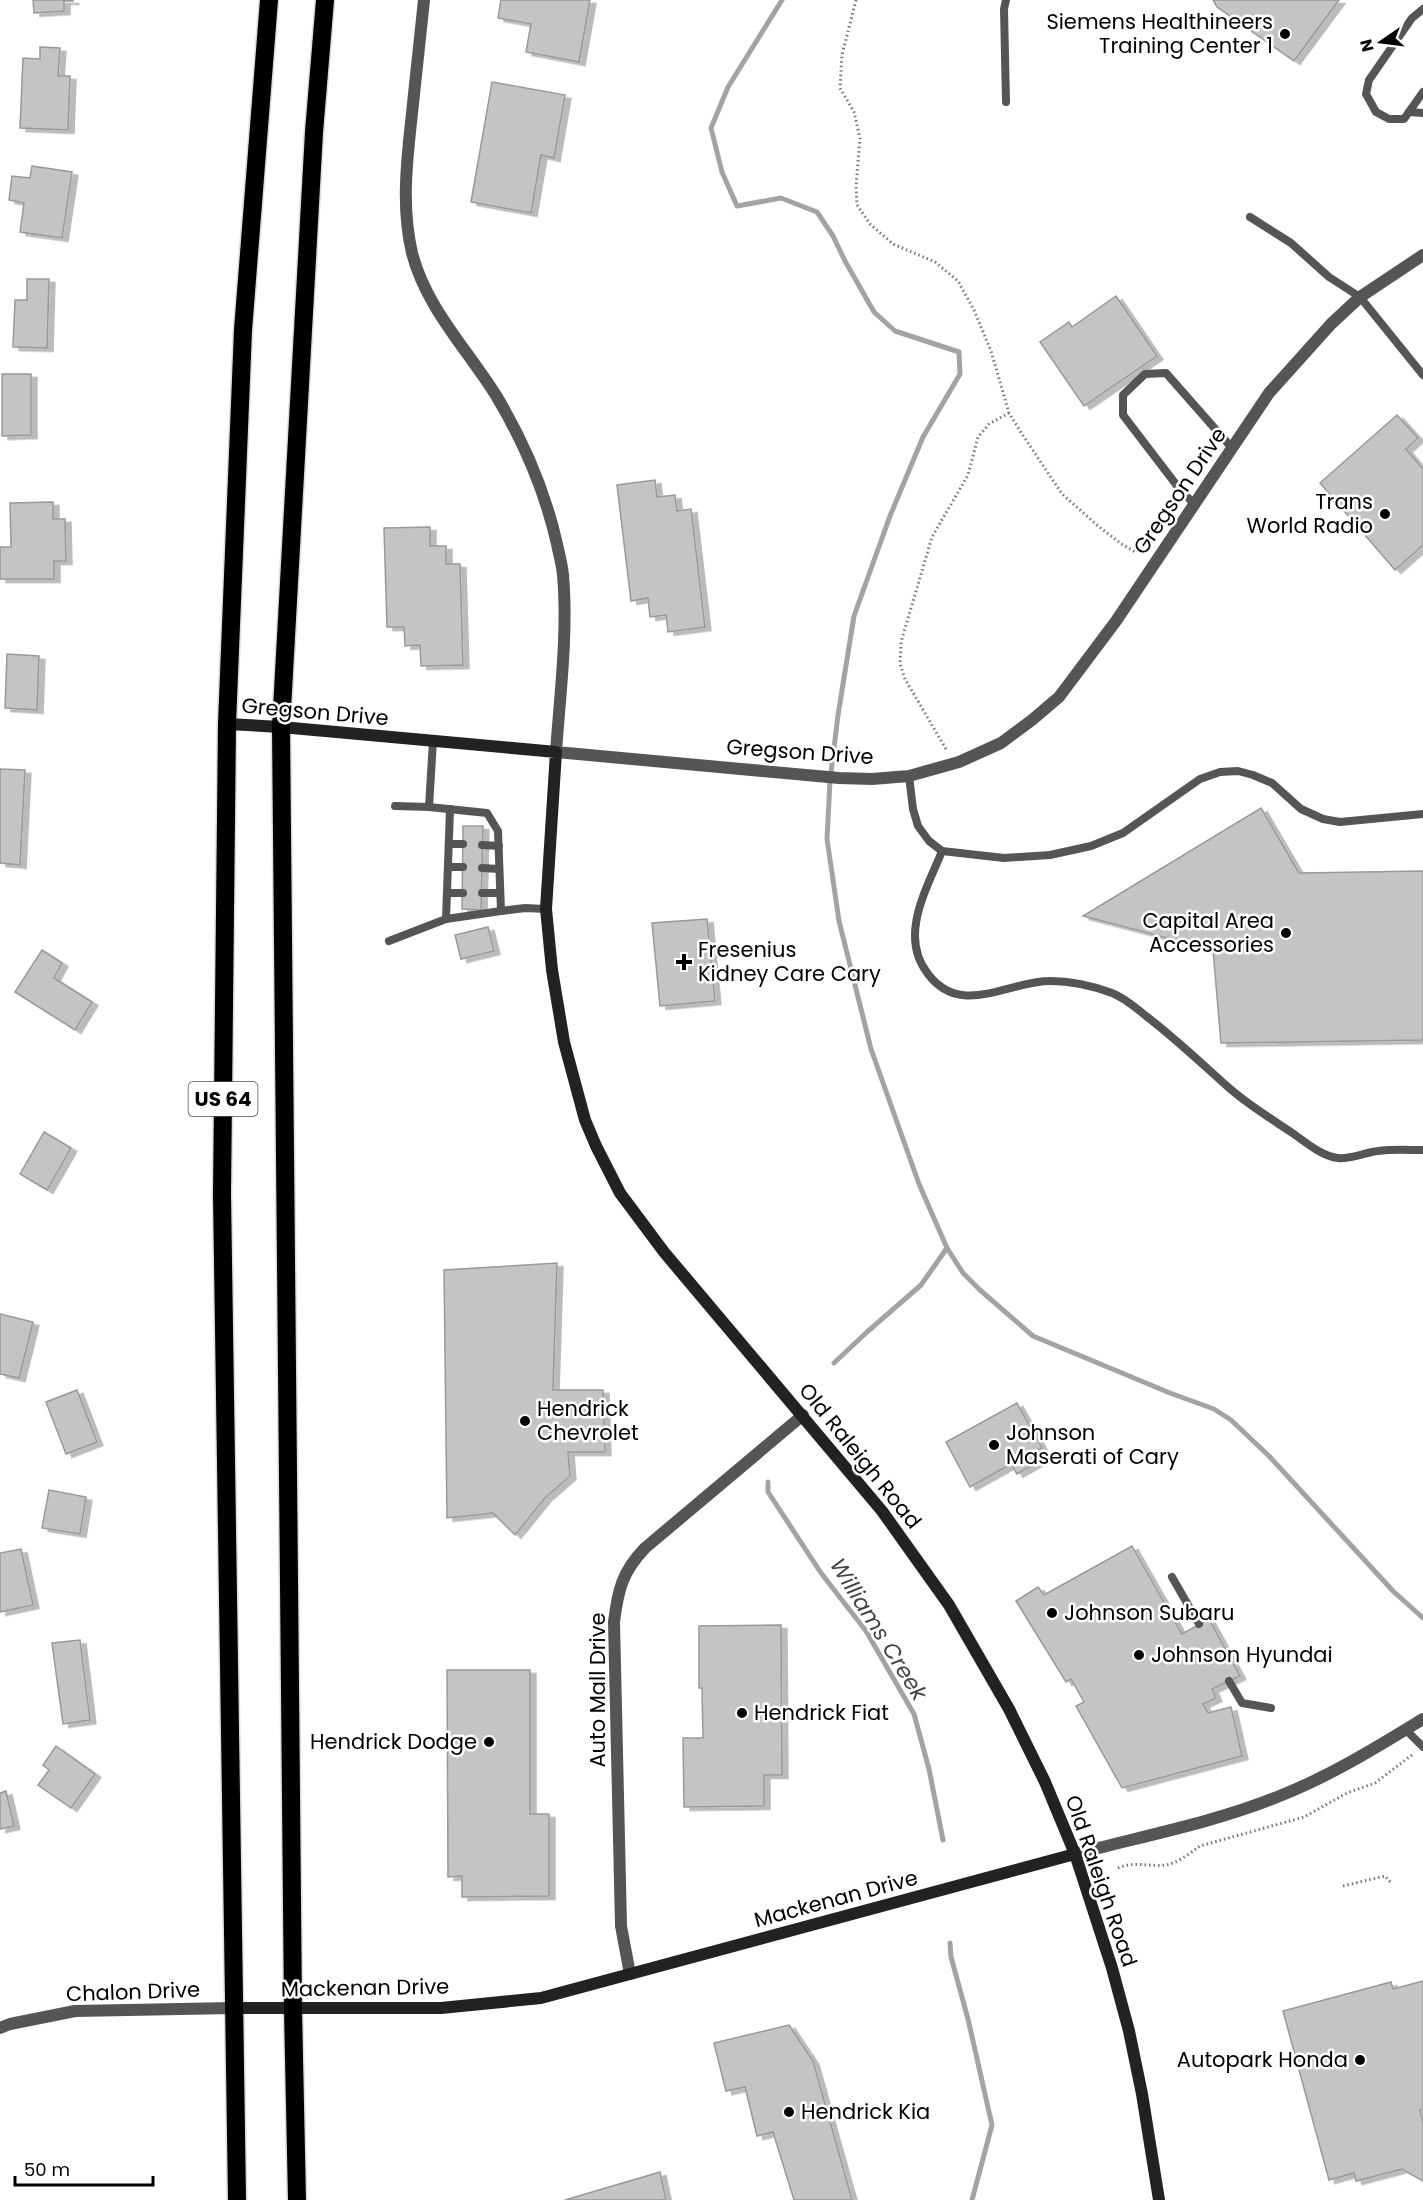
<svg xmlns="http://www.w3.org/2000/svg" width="1423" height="2200" font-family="Poppins,sans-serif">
<defs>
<filter id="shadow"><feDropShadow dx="6" dy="3.5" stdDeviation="0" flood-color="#0004"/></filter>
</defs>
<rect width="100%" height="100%" fill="#fff"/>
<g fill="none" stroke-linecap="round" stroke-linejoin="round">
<g stroke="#a3a3a3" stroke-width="5">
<polyline points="782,0 728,87 711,128 722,172 737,206 781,198 817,212 833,236 845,261 874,312 895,331 959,352 960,374 923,437 890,516 854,616 838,715 830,781 827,839 839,921 871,1049 919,1184 947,1248 963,1273 980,1290 1033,1336 1170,1393 1214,1409 1231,1420 1269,1456 1393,1591 1423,1618"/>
<polyline points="834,1363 867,1332 921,1285 947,1248"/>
<polyline points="768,1482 768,1492 821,1573 866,1631 914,1714 929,1769 943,1840"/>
<polyline points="950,1943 951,1957 968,2019 992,2125 972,2200"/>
</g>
</g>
<g fill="#c4c4c4" stroke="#999" stroke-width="1.5" filter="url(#shadow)">
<polygon points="33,0 73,0 73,1 64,1 64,11 34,13"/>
<polygon points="501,0 590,0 579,62 526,52 531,24 498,18"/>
<polygon points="1213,0 1339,0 1294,61 1217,7"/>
<polygon points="40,47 60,48 58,76 70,76 68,130 20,128 23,58 40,59"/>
<polygon points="492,82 565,95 554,158 541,155 531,213 471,202"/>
<polygon points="32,166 72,172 62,238 20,232 24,203 9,200 12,176 30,178"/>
<polygon points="27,279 49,279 47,348 13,347 15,300 27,300"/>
<polygon points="1116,296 1157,356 1084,406 1040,342 1069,322 1072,327"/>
<polygon points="2,374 31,374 31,435 2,436"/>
<polygon points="1397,415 1418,438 1406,449 1423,469 1423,545 1395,570 1320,483"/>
<polygon points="655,480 657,497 675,495 677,511 691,509 705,627 668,632 666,615 650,617 648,598 631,601 617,485"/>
<polygon points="53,502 53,519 65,519 66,561 54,561 54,579 0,579 0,547 11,547 10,503"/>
<polygon points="430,527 430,546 446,546 446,564 460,564 463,665 421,666 420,645 405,646 404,627 387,627 384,528"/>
<polygon points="7,654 39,656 37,710 5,708"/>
<polygon points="0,769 25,770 20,865 0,863"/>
<polygon points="1261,808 1299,873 1423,871 1423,1040 1221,1043 1213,950 1083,916"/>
<polygon points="463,826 483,826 481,910 462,909"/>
<polygon points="707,919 715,1001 660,1006 652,923"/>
<polygon points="488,927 494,951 461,959 455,935"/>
<polygon points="42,950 62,963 54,978 92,1002 75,1030 15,992"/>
<polygon points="44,1132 71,1148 47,1190 20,1174"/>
<polygon points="557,1263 553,1390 603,1390 605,1452 568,1452 570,1476 545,1498 515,1535 493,1513 447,1518 444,1270"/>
<polygon points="0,1314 33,1322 19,1378 0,1374"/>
<polygon points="77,1390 97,1442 66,1454 46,1402"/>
<polygon points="1017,1403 1042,1448 1036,1451 1041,1460 1017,1474 1011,1464 970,1487 946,1442"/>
<polygon points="49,1490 86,1497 80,1534 42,1528"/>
<polygon points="1132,1546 1182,1634 1209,1619 1240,1676 1212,1689 1216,1698 1203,1704 1208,1713 1231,1707 1242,1756 1122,1788 1076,1706 1084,1702 1071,1679 1066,1682 1016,1601 1038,1587 1044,1595"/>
<polygon points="21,1549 33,1605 0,1612 0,1553"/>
<polygon points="781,1625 782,1775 764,1775 764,1806 684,1807 683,1738 703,1738 702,1688 699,1688 699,1626"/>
<polygon points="80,1640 90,1720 63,1724 52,1643"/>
<polygon points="447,1670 530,1670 530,1814 549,1814 549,1896 462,1897 462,1876 448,1877"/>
<polygon points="56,1746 95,1774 71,1808 38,1785 49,1770 43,1765"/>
<polygon points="6,1791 14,1826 0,1829 0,1793"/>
<polygon points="1423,1981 1423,2109 1420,2110 1423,2122 1423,2181 1402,2169 1356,2181 1354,2173 1329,2180 1283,2011 1391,1982 1393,1989"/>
<polygon points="789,2025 813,2061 852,2200 794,2200 773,2132 757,2136 745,2087 726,2091 714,2043"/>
<polygon points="660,2172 666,2200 565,2200"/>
</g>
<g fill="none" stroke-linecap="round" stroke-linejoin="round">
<g stroke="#dbdbdb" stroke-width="21">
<g id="highway">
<polyline points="237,2200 222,1194 227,724 243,330 269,0"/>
<polyline points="297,2200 293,2010 281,727 314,132 325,0"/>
</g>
</g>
<g stroke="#777" stroke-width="3" stroke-dasharray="1.5 3" stroke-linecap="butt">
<polyline points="856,0 842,55 840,88 854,112 860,138 856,187 857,205 870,224 893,244 935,262 958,281 974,310 991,351 1009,413 1022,434 1062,494 1098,526 1120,543 1137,553"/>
<polyline points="946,749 905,679 900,664 901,642 932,537 968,475 978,437 989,424 1009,413"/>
<path d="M1118 1868C1133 1861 1150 1867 1166 1865 1178 1863 1190 1853 1200 1846L1304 1817 1347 1793 1375 1783 1412 1755"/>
<polyline points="1343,1886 1385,1876 1392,1884"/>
</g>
<g stroke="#555" stroke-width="8">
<polyline points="1423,9 1412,18 1369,80 1366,94 1376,112 1389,119 1404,119 1423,92"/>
<polyline points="1006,102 1004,9 1006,0"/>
<polyline points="1409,112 1423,113"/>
<polyline points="1250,217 1291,243 1329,277 1360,297 1423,375"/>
<polyline points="1194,504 1178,487 1123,415 1123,395 1145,374 1166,373 1232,448"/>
<polyline points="433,741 429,807 487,813 498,831 501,911 525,908 546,909"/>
<polyline points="909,776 913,809 918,826 929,841 942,851 1004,858 1050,855 1091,846 1123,833 1200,779 1220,772 1238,771 1253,775 1272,783 1301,809 1323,819 1340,822 1423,814"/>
<polyline points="395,806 429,807"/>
<polyline points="450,809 446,919 501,911"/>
<polyline points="449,844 463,844"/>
<polyline points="482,845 499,846"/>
<path d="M942 851C927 889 898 936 928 974 961 1018 1008 981 1050 981 1071 981 1093 986 1112 993 1125 998 1136 1008 1146 1016 1175 1038 1201 1063 1228 1087 1247 1104 1270 1118 1291 1132 1304 1141 1321 1156 1338 1158 1348 1160 1367 1152 1378 1151 1392 1149 1408 1150 1423 1150"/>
<polyline points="449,867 463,867"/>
<polyline points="482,868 499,869"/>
<polyline points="448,893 463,893"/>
<polyline points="482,893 500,893"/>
<polyline points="389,941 446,919"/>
<polyline points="1172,1577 1199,1624"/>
<polyline points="1229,1681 1242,1703 1271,1708"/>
<polyline points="1406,1730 1423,1747"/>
</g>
<g stroke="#555" stroke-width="12">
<path d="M424 0C420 38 416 75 412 113 407 160 401 206 412 253 426 308 468 350 497 397 525 444 545 491 557 544 559 554 562 564 563 575 568 633 560 694 556 752L839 778 872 779 909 776 959 762 1001 743 1032 720 1059 697 1116 621 1269 393 1331 324 1360 297 1423 255"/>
<path d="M1075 1854C1143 1836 1217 1822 1282 1795 1332 1775 1377 1747 1423 1719"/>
<path d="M630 1974 621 1926 614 1622C618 1590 622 1572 645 1548L803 1415"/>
<polyline points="0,2028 10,2024 75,2011 233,2008"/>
</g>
<g stroke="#222" stroke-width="12">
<polyline points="227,724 281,727 556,752 546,909 552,970 564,1042 585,1120 596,1146 620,1193 664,1252 882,1511 949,1605 1009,1709 1045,1782 1075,1854 1112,1968 1129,2031 1142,2094 1159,2200"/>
<polyline points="233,2008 441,2008 541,1998 1075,1854"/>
</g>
<use href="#highway" stroke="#000" stroke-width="18"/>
</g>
<g fill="#000" stroke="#fff" stroke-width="2">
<circle cx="1285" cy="34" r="6"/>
<circle cx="1385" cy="514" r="6"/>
<circle cx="1286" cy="933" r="6"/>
<path d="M681 953h6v6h6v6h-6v6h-6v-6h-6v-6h6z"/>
<circle cx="525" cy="1421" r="6"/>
<circle cx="994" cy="1445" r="6"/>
<circle cx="1052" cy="1613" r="6"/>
<circle cx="1139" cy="1655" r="6"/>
<circle cx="742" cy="1713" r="6"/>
<circle cx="489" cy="1742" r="6"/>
<circle cx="1360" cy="2060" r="6"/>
<circle cx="789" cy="2112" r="6"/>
</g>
<g text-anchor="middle" stroke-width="5" stroke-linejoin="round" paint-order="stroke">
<rect fill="#fff" stroke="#4c4c4c" stroke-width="1.5" x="188.5" y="1082" width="69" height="34" rx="4.5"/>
<g font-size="20" font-weight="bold" fill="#000">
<text x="223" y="1106">US 64</text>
</g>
<g font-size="21" fill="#000" stroke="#fff" text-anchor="start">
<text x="1273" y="29" text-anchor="end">Siemens Healthineers<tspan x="1273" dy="24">Training Center 1</tspan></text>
<text x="1373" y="509" text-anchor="end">Trans<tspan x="1373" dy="24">World Radio</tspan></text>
<text x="1274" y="928" text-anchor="end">Capital Area<tspan x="1274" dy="24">Accessories</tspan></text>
<text x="698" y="957">Fresenius<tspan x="698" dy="24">Kidney Care Cary</tspan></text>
<text x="537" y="1416">Hendrick<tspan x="537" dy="24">Chevrolet</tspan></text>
<text x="1006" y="1440">Johnson<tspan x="1006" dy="24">Maserati of Cary</tspan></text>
<text x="1064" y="1620">Johnson Subaru</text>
<text x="1151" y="1662">Johnson Hyundai</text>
<text x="754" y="1720">Hendrick Fiat</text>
<text x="477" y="1749" text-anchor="end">Hendrick Dodge</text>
<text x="1348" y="2067" text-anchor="end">Autopark Honda</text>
<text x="801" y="2119">Hendrick Kia</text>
</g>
<g font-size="21" fill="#000" stroke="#fff">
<text transform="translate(1180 491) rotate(-56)" y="7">Gregson Drive</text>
<text transform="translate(315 712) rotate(5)" y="7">Gregson Drive</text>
<text transform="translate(800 752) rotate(4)" y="7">Gregson Drive</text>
<text transform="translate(860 1456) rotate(51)" y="7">Old Raleigh Road</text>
<text transform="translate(598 1690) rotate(-90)" y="7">Auto Mall Drive</text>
<text transform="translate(1101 1881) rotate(71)" y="7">Old Raleigh Road</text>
<text transform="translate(836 1899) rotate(-15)" y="7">Mackenan Drive</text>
<text transform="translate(365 1988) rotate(-1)" y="7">Mackenan Drive</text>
<text transform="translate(133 1992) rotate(-2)" y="7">Chalon Drive</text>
</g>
<g font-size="22" font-style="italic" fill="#444" stroke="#fff">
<text transform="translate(879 1629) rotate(58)" y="8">Williams Creek</text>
</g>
</g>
<g transform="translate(1381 42) rotate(256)" stroke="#ffffff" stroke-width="4.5" paint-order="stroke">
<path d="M0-4.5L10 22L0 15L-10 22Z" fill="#000000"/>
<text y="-9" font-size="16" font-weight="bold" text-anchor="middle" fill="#000000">N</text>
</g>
<path d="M15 2176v9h138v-9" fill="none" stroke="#000000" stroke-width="3"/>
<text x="24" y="2176" font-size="18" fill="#000000" stroke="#ffffff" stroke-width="4.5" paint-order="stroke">50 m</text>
</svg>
